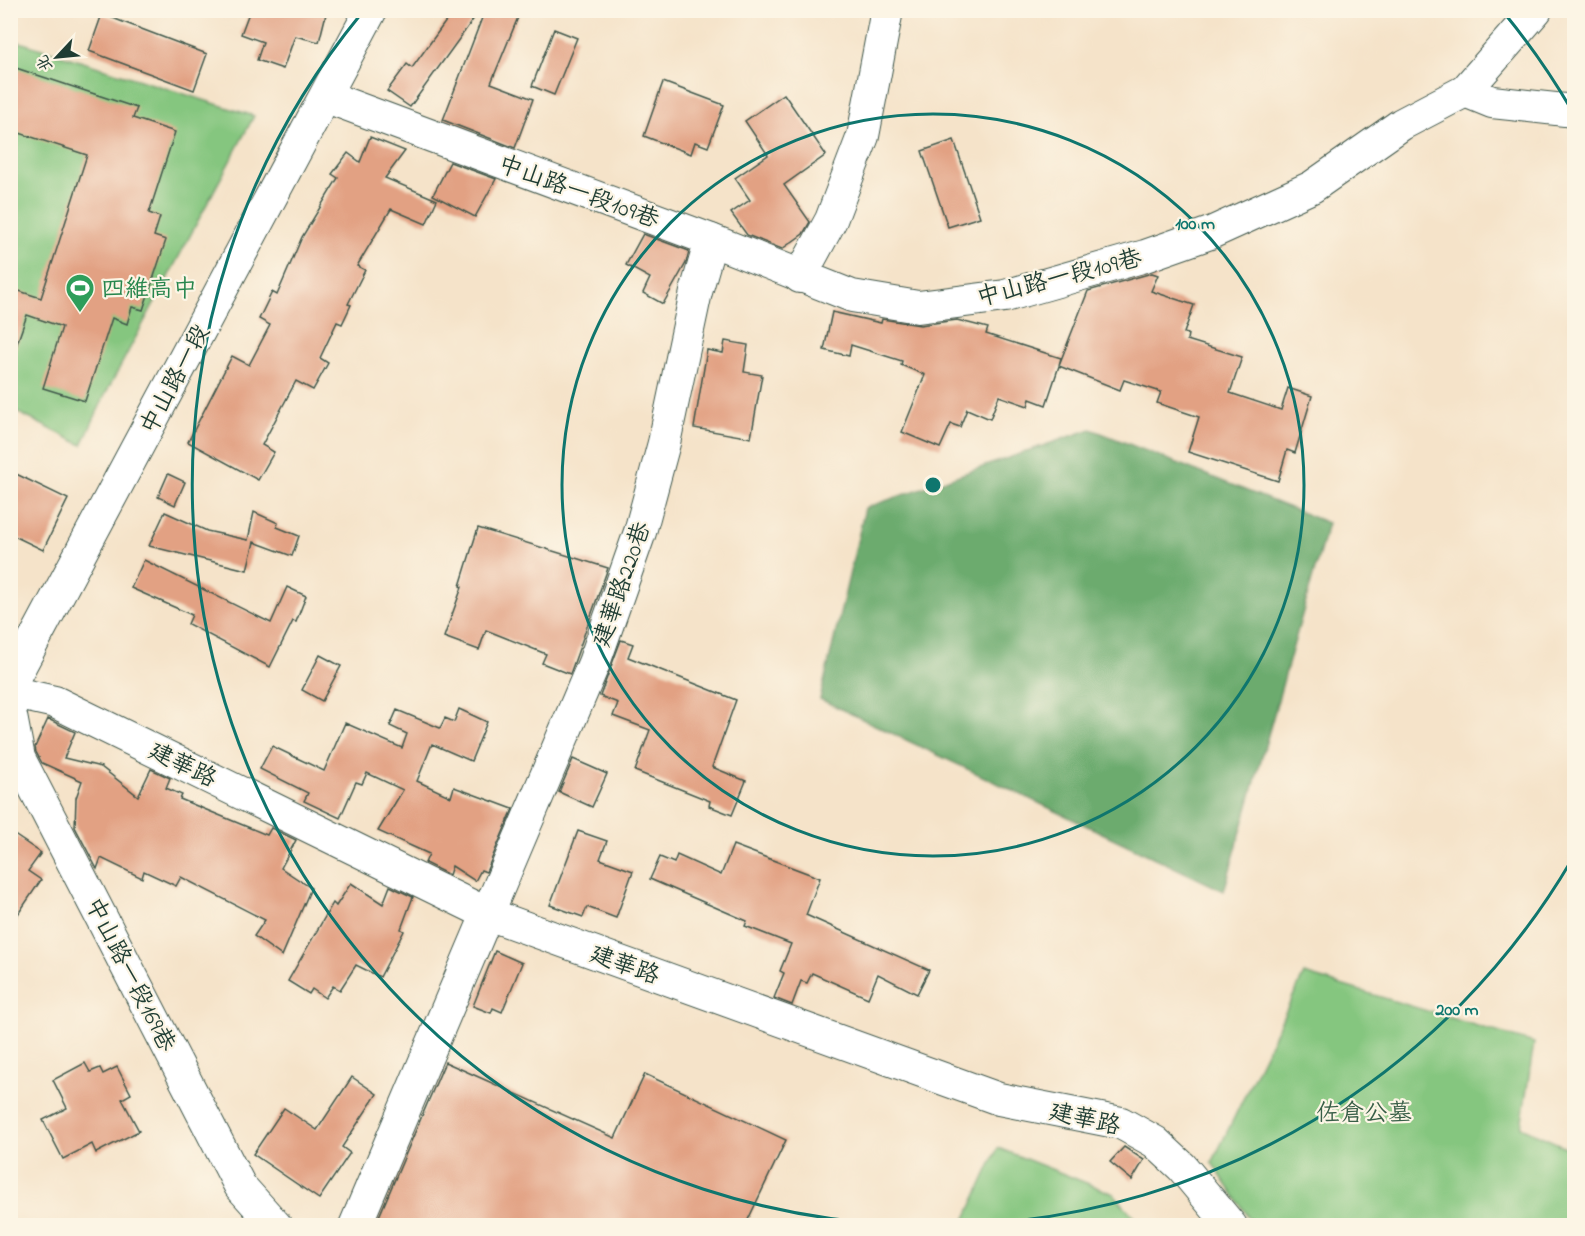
<svg xmlns="http://www.w3.org/2000/svg" width="1585" height="1236" font-family="'Indie Flower','LXGW WenKai TC',sans-serif">
<rect width="100%" height="100%" fill="#fcf5e5"/>
<filter id="ink" filterUnits="userSpaceOnUse"><feTurbulence type="fractalNoise" baseFrequency=".0167" numOctaves="2"/><feDisplacementMap in="SourceGraphic" scale="12" xChannelSelector="R" yChannelSelector="G"/><feConvolveMatrix kernelMatrix="1 2 1 2 8 2 1 2 1" color-interpolation-filters="sRGB"/></filter>
<filter id="wash" filterUnits="userSpaceOnUse"><feTurbulence type="fractalNoise" baseFrequency=".008" numOctaves="4" result="noise"/><feDisplacementMap in="SourceGraphic" scale="24" xChannelSelector="R" yChannelSelector="G"/><feGaussianBlur stdDeviation="1.35" result="paint"/><feColorMatrix in="noise" values="0 0 0 0 0 0 0 0 0 0 0 0 0 0 0 0 0 1.4 0 .05"/><feComposite in="paint" operator="in"/></filter>
<g filter="url(#wash)">
<rect width="100%" height="100%" fill="#f5e3c9"/>
<g fill="#85c67f" stroke="#52825a" stroke-width="1.5">
<polygon points="10,39 254,116 105,395 82,445 11,409"/>
<polygon points="1304,974 1534,1043 1521,1127 1574,1151 1574,1225 1254,1225 1212,1163"/>
<polygon points="998,1148 1114,1194 1141,1225 963,1225"/>
</g>
<polygon fill="#6cab6e" stroke="#467451" stroke-width="1.5" points="1091,429 1328,523 1224,891 820,699 865,508"/>
<g id="blocks">
<g fill="#e2a183">
<polygon points="250,10 327,10 319,42 295,36 283,69 257,60 263,42 241,34"/>
<polygon points="454,10 480,10 410,107 387,91 407,64 412,68"/>
<polygon points="485,10 521,10 491,83 533,99 515,148 443,120"/>
<polygon points="102,14 207,54 194,90 89,51"/>
<polygon points="554,29 577,38 554,95 532,86"/>
<polygon points="10,66 137,108 133,118 175,132 149,213 160,217 154,236 166,240 143,310 132,307 127,324 112,318 85,401 43,388 62,327 27,315 14,352 10,351 10,288 41,298 87,155 10,130"/>
<polygon points="663,82 724,105 708,147 695,142 691,154 644,136"/>
<polygon points="784,94 826,155 784,185 810,222 803,234 782,249 747,235 731,213 750,200 735,178 768,155 745,121"/>
<polygon points="370,137 405,151 385,178 437,200 426,224 391,209 357,266 365,270 348,304 351,305 342,324 337,322 320,358 328,363 313,390 296,381 262,445 274,452 258,480 188,442 232,356 249,365 270,325 259,319 272,292 277,295 302,237 338,178 332,174 348,153 360,162"/>
<polygon points="954,140 980,217 948,227 922,151"/>
<polygon points="450,162 496,179 475,217 433,195"/>
<polygon points="643,234 689,251 686,263 663,304 643,293 650,278 626,265"/>
<polygon points="1152,273 1158,275 1151,291 1194,305 1184,333 1188,334 1187,340 1242,357 1230,393 1281,410 1288,388 1312,396 1295,453 1287,450 1278,481 1188,452 1199,417 1157,403 1161,392 1124,380 1120,390 1059,366 1046,405 1030,399 1028,406 999,396 990,419 967,409 960,427 951,424 940,448 902,432 925,375 901,365 902,361 851,345 849,356 824,350 832,312 881,323 882,319 920,325 957,320 988,328 986,334 1061,358 1059,365 1088,291"/>
<polygon points="725,341 748,345 744,372 762,375 751,438 694,428 707,350 723,353"/>
<polygon points="10,471 68,499 43,550 10,534"/>
<polygon points="168,474 185,482 175,505 158,497"/>
<polygon points="165,512 207,531 248,540 254,512 278,523 277,527 299,536 292,556 254,542 247,570 149,546"/>
<polygon points="478,528 608,568 570,674 542,663 546,654 486,630 479,650 444,637 462,587 460,586"/>
<polygon points="144,560 271,623 287,587 306,596 296,622 293,621 270,667 188,624 192,615 131,588"/>
<polygon points="621,640 633,644 628,657 736,700 712,767 746,781 732,815 709,806 710,801 635,771 650,730 613,716 618,703 600,696"/>
<polygon points="320,655 341,666 322,701 302,690"/>
<polygon points="459,709 487,722 471,761 432,744 417,781 451,797 454,787 513,809 486,872 481,870 475,881 452,866 449,875 425,863 429,854 378,831 403,790 367,773 362,784 356,782 340,818 304,801 308,793 260,769 272,746 324,771 345,723 402,748 407,734 390,726 397,710 440,728 445,718 454,722"/>
<polygon points="48,719 75,732 64,758 101,767 138,796 151,769 170,778 166,788 182,795 180,799 267,835 271,828 296,840 281,868 311,888 282,956 254,936 265,920 181,877 176,886 144,871 142,878 101,858 97,869 75,827 76,798 82,781 42,763 36,752 35,747"/>
<polygon points="573,759 607,774 592,807 559,792"/>
<polygon points="578,831 607,841 600,859 633,871 616,918 587,907 583,917 550,905"/>
<polygon points="10,832 41,853 28,871 41,880 10,926"/>
<polygon points="733,845 820,878 806,915 929,970 917,994 878,974 868,998 812,973 807,983 801,981 792,1005 774,998 784,973 780,971 791,944 745,926 747,921 650,879 660,857 674,863 677,855 721,875"/>
<polygon points="351,883 383,904 390,886 413,897 401,929 404,931 380,977 356,965 340,990 333,986 325,998 312,989 309,994 288,981 333,903 336,906"/>
<polygon points="495,951 522,963 502,1012 493,1008 491,1013 473,1006"/>
<polygon points="445,1062 615,1138 645,1074 786,1140 745,1226 375,1226"/>
<polygon points="85,1063 90,1072 100,1068 103,1074 117,1067 131,1094 122,1099 139,1131 96,1153 92,1144 63,1159 43,1120 67,1108 53,1080"/>
<polygon points="352,1077 377,1094 342,1147 350,1153 319,1199 253,1154 284,1108 317,1130"/>
<polygon points="1124,1147 1144,1160 1132,1180 1110,1162"/>
</g>
</g>
</g>
<g filter="url(#ink)">
<use href="#blocks" fill-opacity="0" stroke="#3f564a" stroke-width="1.5"/>
<g fill="none" stroke-linecap="round" stroke-linejoin="round">
<g stroke="#3f564a" stroke-width="34">
<g id="minor">
<polyline points="1465,91 1492,102 1574,111"/>
<polyline points="327,97 711,240 852,296 918,307 1005,296 1145,256 1213,232 1312,187 1402,124 1465,91 1536,10"/>
<polyline points="800,277 831,220 863,136 887,10"/>
<polyline points="10,685 371,10"/>
<polyline points="10,692 55,702 488,914 999,1099 1121,1123 1155,1142 1182,1167 1231,1226"/>
<polyline points="10,711 19,758 240,1186 276,1226"/>
<polyline points="355,1226 594,663 640,532 664,443 696,292 711,240"/>
</g>
</g>
<use href="#minor" stroke="#fff" stroke-width="32"/>
</g>
</g>
<g fill="none" stroke="#0f766e" stroke-width="3">
<circle cx="933" cy="485" r="371"/>
<path d="M1571 861A741 741 0 0 1 965 1225M901 1225A741 741 0 0 1 361 14M1505 14A741 741 0 0 1 1571 109"/>
</g>
<defs>
<g id="stadium-pin" transform="scale(1.5)"><path d="M0 17L-7.5 6A9.5 9.5 0 1 1 7.5 6Z" fill="#2e9e5b" stroke="#fcf5e5"/><path d="M0-5a6.5 5 0 1 0 0 10a6.5 5 0 1 0 0-10ZM-3.5-1.8h7v3.6h-7Z" fill="#fff"/></g>
</defs>
<g fill-rule="evenodd">
<use href="#stadium-pin" x="80" y="288"/>
</g>
<g text-anchor="middle" stroke-width="4.5" stroke-linejoin="round" paint-order="stroke">
<g font-size="24" fill="#1f3d34" stroke="#fcf5e5">
<text transform="translate(579 191) rotate(20)" y="8">中山路一段109巷</text>
<text transform="translate(1059 277) rotate(-14)" y="8">中山路一段109巷</text>
<text transform="translate(174 379) rotate(-62)" y="8">中山路一段</text>
<text transform="translate(621 584) rotate(-71)" y="8">建華路220巷</text>
<text transform="translate(183 764) rotate(26)" y="8">建華路</text>
<text transform="translate(625 964) rotate(20)" y="8">建華路</text>
<text transform="translate(131 974) rotate(63)" y="8">中山路一段169巷</text>
<text transform="translate(1085 1118) rotate(13)" y="8">建華路</text>
</g>
<g font-size="24" fill="#27864d" stroke="#fcf5e5" text-anchor="start">
<text x="101" y="296">四維高中</text>
</g>
<g font-size="24" fill="#385f47" stroke="#fcf5e5">
<text x="1364" y="1120">佐倉公墓</text>
</g>
</g>
<circle cx="933" cy="485" r="9" fill="#0f766e" stroke="#fcf5e5" stroke-width="3"/>
<g font-size="18" text-anchor="middle" font-weight="bold" fill="#0f766e" stroke="#fcf5e5" stroke-width="4.5" stroke-linejoin="round" paint-order="stroke">
<text x="1195" y="229">100 m</text>
<text x="1457" y="1015">200 m</text>
</g>
<rect width="1585" height="1236" fill="none" stroke="#fcf5e5" stroke-width="36"/>
<g transform="translate(57 57) rotate(244)" stroke="#fcf5e5" stroke-width="4.5" paint-order="stroke">
<path d="M0-4.5L10 22L0 15L-10 22Z" fill="#1f3d34"/>
<text y="-9" font-size="16" font-weight="bold" text-anchor="middle" fill="#1f3d34">北</text>
</g>
</svg>
